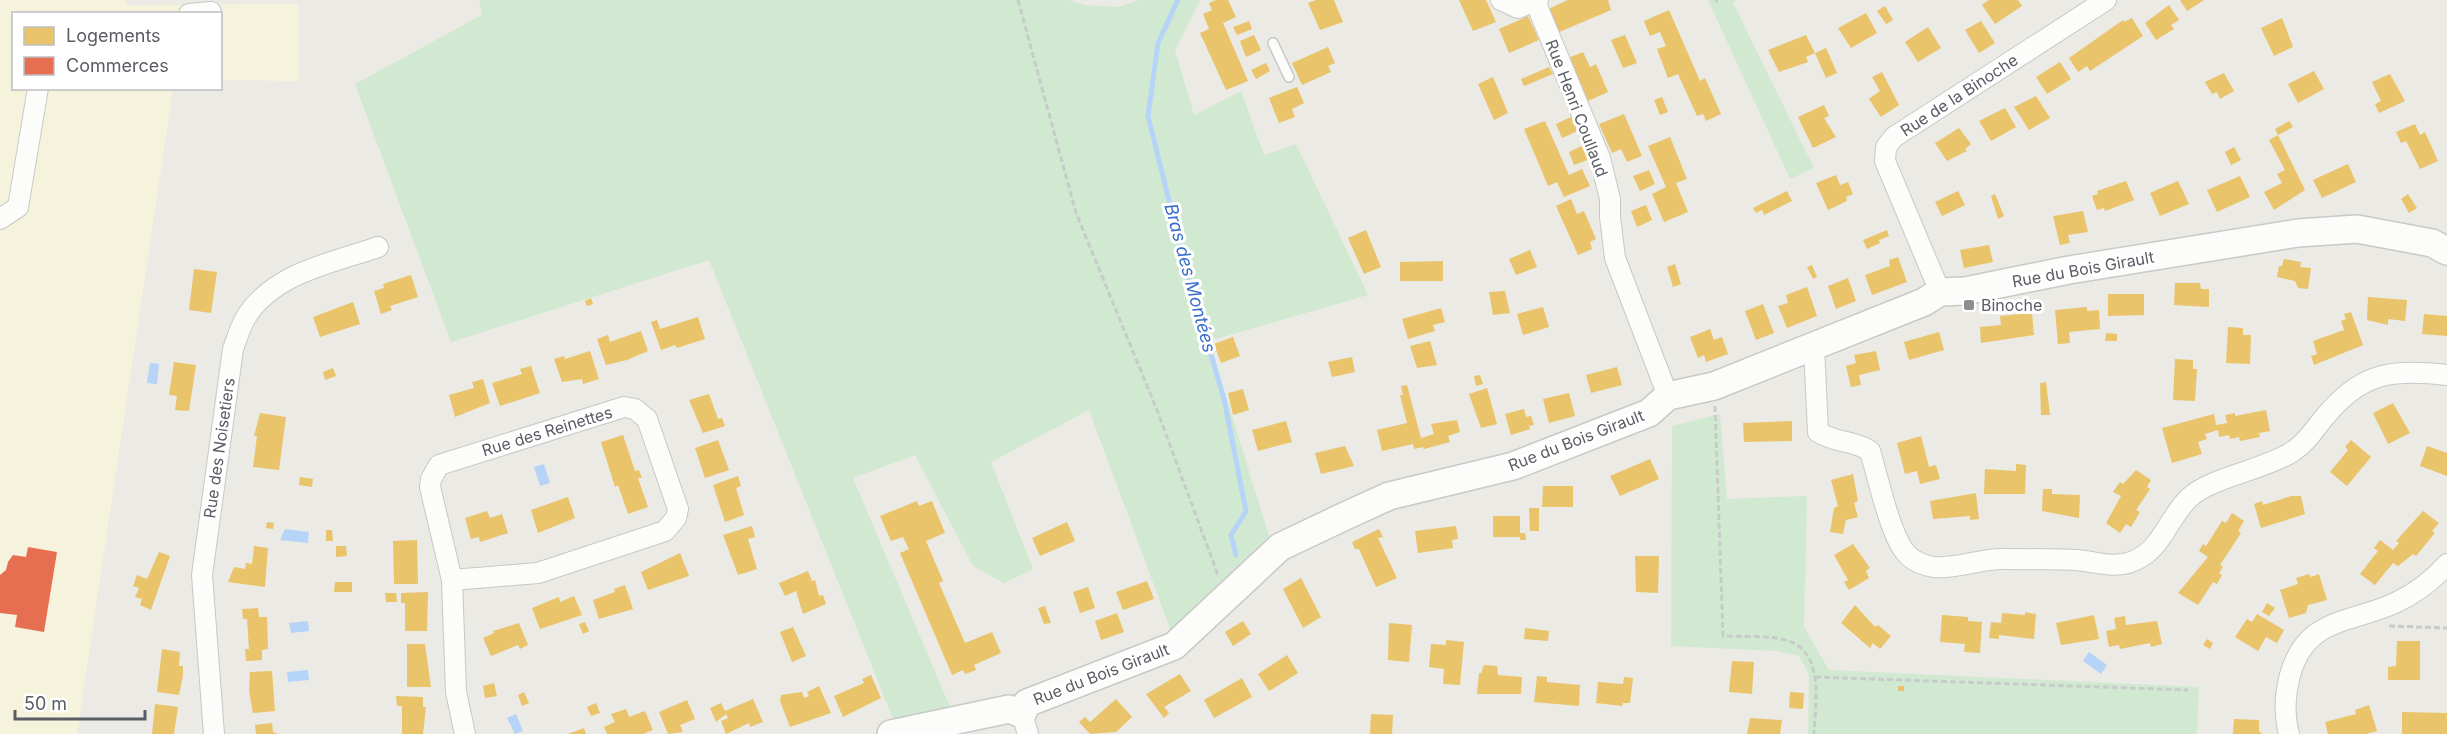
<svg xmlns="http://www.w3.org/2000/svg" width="2447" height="734" font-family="Inter,sans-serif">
<rect width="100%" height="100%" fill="#ebeae4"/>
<polygon fill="#f6f3dc" points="0,0 125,0 128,5 298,4 299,81 221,80 220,14 14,14 14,88 173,89 77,734 0,734"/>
<g fill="#d1e9d1">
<polygon points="479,0 1069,0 1085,5 1118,7 1139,0 1200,0 1175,50 1194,115 1241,91 1264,155 1296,144 1368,295 1209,341 1269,536 1171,631 1089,410 991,462 1033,569 1004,583 973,566 915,455 853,478 950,707 893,719 709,260 451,342 355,84 482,15"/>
<polygon points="1708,0 1737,0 1733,3 1814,168 1790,179"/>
<polygon points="1720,414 1727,499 1807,496 1804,627 1829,670 2199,687 2197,734 1808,734 1809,674 1799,656 1778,651 1671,646 1672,426"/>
</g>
<g fill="#b6d4f7">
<polygon points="150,363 159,364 157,384 147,383"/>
<polygon points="544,464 550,483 540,486 534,467"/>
<polygon points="285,529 309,532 308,543 280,540"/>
<polygon points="308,621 309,631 291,633 289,623"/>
<polygon points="2089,652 2107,665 2101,674 2083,661"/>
<polygon points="308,670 309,680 288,682 287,672"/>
<polygon points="516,714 523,731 515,734 507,718"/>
</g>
<g fill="#e9c46a">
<polygon points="1216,0 1228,0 1236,17 1223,23 1248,81 1226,90 1200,33 1209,29 1203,14 1212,10 1209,3"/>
<polygon points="1316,0 1334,0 1343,22 1320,30 1308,3"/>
<polygon points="1459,0 1486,0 1496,22 1473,31"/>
<polygon points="1568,0 1608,0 1611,10 1557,33 1546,10"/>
<polygon points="1989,0 2018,0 2022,6 1995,24 1982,5"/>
<polygon points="2180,0 2204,0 2187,11"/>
<polygon points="2169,5 2179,20 2171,25 2174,29 2156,40 2145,23"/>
<polygon points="1885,6 1893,20 1886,24 1877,11"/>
<polygon points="1669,10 1700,81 1705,78 1721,114 1706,121 1703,114 1697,116 1678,74 1668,78 1657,49 1666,46 1660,32 1650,36 1644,21"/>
<polygon points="1866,13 1877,33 1851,48 1838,28"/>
<polygon points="1528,16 1539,40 1509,53 1499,29"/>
<polygon points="2132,18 2143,36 2090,71 2087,66 2078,72 2069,58 2123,20 2124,22"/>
<polygon points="2282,18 2293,47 2274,56 2261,28"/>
<polygon points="1249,21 1252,29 1237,35 1233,27"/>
<polygon points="1981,21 1995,43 1979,53 1965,30"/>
<polygon points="1928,27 1941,48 1918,62 1905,42"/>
<polygon points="1254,35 1261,50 1246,57 1240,41"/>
<polygon points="1625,35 1637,63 1623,68 1611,40"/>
<polygon points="1806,35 1815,53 1806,57 1808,62 1779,72 1768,50"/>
<polygon points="1328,47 1335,63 1328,66 1331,72 1302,85 1292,63"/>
<polygon points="1826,48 1837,73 1826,78 1815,53"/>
<polygon points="1583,52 1590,67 1596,64 1608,92 1588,101 1568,58"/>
<polygon points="2060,62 2071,79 2047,94 2036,77"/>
<polygon points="1266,63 1270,71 1256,79 1251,70"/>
<polygon points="1549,67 1553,74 1524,86 1521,79"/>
<polygon points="2314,71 2324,89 2298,103 2288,84"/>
<polygon points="1882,72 1899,105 1881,117 1869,99 1880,91 1872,77"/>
<polygon points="2224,73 2234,91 2220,99 2217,92 2212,94 2205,82"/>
<polygon points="2390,74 2405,101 2379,113 2375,104 2381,101 2372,82"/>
<polygon points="1493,77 1508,113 1494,120 1478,84"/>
<polygon points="1297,87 1304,103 1292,109 1295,117 1279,123 1269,98"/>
<polygon points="2036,96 2050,118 2029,130 2014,107"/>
<polygon points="1662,97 1668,112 1660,115 1654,100"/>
<polygon points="1824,105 1829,116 1824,118 1836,137 1813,148 1798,117"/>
<polygon points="2005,108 2016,127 1991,141 1979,121"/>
<polygon points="1624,114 1642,156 1627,162 1621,149 1612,153 1599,124"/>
<polygon points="1571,117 1578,131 1562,138 1556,124"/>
<polygon points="1545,121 1569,175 1582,169 1590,186 1564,197 1557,182 1548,186 1524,129"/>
<polygon points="2289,121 2293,127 2278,135 2275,129"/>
<polygon points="2415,124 2420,135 2425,132 2438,161 2420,169 2406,141 2401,143 2396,132"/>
<polygon points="1959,128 1971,144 1965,149 1967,151 1947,161 1935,143"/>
<polygon points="2278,135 2305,190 2274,210 2264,192 2282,183 2277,174 2285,170 2269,140"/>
<polygon points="1670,137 1687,179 1676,183 1688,212 1664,222 1652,194 1666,187 1648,146"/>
<polygon points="1584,145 1590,159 1574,165 1569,152"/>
<polygon points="2234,147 2241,160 2231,165 2225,152"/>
<polygon points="2348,164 2356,182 2322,198 2313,180"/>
<polygon points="1649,170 1655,184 1640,191 1633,176"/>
<polygon points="1836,175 1840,185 1848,182 1853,194 1846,197 1847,201 1828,210 1816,183"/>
<polygon points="2240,176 2250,197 2217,212 2207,190"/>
<polygon points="2126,181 2134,200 2105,211 2104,208 2097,210 2092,196 2098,194 2097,191"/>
<polygon points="2178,181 2189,204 2160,216 2150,193"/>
<polygon points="1787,191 1792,201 1764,215 1762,210 1756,213 1753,208"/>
<polygon points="1958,191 1965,205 1942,216 1935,202"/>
<polygon points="1995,194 2004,216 1998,219 1991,196"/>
<polygon points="2408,194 2417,208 2409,213 2401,199"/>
<polygon points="1571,199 1577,214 1584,211 1596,239 1590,242 1592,249 1578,255 1556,206"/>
<polygon points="1646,205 1652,220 1637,227 1631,211"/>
<polygon points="2083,211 2088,232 2068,235 2070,243 2060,245 2053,216"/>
<polygon points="1366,230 1381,267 1364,274 1348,238"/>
<polygon points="1887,230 1889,236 1879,240 1880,243 1867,249 1863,240"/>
<polygon points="1989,245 1993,262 1964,268 1960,250"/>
<polygon points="1530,250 1537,267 1516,275 1509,259"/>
<polygon points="1898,257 1907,282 1872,295 1865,275 1890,266 1889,260"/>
<polygon points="2284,259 2301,262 2300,267 2311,268 2308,289 2298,288 2295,281 2277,277 2279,266 2282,266"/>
<polygon points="1443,261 1443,281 1400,281 1400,262"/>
<polygon points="1675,264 1681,284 1673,287 1667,267"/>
<polygon points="1812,265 1817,277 1813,279 1807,267"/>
<polygon points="194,269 217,272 211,313 189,310"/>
<polygon points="411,275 418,297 390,306 392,310 381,314 374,291 384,288 383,284"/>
<polygon points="1848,278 1856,301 1836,309 1828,286"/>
<polygon points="2175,283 2200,283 2201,289 2209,289 2209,307 2174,305"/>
<polygon points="1807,287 1817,316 1787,328 1778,306 1788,303 1786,295"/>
<polygon points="1505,291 1510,313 1493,315 1489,292"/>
<polygon points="2108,294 2144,294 2144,315 2108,316"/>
<polygon points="2368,297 2407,300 2405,321 2388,319 2388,325 2367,320"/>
<polygon points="591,298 593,304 587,306 585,301"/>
<polygon points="353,302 360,324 320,337 313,317"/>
<polygon points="1763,304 1774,333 1756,340 1745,311"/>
<polygon points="1543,307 1549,327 1523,335 1517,314"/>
<polygon points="2087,307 2087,311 2099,310 2100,329 2069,332 2070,343 2058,344 2055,310"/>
<polygon points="1441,308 1445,322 1433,325 1435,331 1408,339 1402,319"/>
<polygon points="2351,312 2363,345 2314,365 2311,356 2317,354 2313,341 2344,330 2341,321 2346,319 2344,314"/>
<polygon points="2032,313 2034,335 1981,343 1980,327 2001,325 2000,316"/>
<polygon points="2424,314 2447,316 2447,336 2422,334"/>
<polygon points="698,317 705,339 677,348 675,345 661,350 651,322 657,320 660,329"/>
<polygon points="2228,327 2243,328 2243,335 2251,335 2250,364 2226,363"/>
<polygon points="1710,329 1714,340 1722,337 1728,354 1706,362 1704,355 1698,358 1690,337"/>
<polygon points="641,331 648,351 627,360 606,365 597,339 608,335 610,342"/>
<polygon points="1939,332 1944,350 1909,360 1904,342"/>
<polygon points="2106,333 2117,334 2117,341 2105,341"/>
<polygon points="1233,337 1240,356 1221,363 1214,344"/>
<polygon points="1430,341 1437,365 1417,368 1410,346"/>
<polygon points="590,351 599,379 583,384 582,379 562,382 554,359 564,356 565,359"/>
<polygon points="1876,351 1880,370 1859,375 1861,385 1851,387 1846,366 1856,363 1854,355"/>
<polygon points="1352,357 1355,372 1332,377 1328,362"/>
<polygon points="2175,359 2193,360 2193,369 2197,369 2195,401 2173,400"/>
<polygon points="174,362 196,365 189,411 175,410 177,396 169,395"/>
<polygon points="531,366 540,393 500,406 492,383 522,374 520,369"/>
<polygon points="1617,367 1622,385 1591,393 1586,375"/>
<polygon points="333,368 336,376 325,380 323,372"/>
<polygon points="1480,375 1483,384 1476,386 1474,376"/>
<polygon points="483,379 490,403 455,417 449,395 474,388 472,382"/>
<polygon points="2046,382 2050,415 2041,415 2040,383"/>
<polygon points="1407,385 1421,438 1434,434 1431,424 1457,420 1460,432 1448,436 1450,442 1424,449 1423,447 1414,449 1413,444 1382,451 1377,430 1407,423 1400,395 1403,395 1401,386"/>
<polygon points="1487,388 1497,424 1481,428 1469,394"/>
<polygon points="1243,389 1249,410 1233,415 1228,393"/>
<polygon points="1569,393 1575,416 1549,423 1543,399"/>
<polygon points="709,394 718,419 722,418 725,426 703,433 689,400"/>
<polygon points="2393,403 2410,433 2388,444 2373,413"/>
<polygon points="1524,409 1526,417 1531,416 1534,425 1529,426 1530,429 1511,435 1505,414"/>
<polygon points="2266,410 2270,431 2259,433 2260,437 2240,441 2239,437 2230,439 2229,435 2219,437 2218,430 2205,434 2207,439 2198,442 2202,454 2172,463 2162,428 2214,414 2216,425 2227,423 2225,415 2235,413 2235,416"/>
<polygon points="260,413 286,417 279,470 253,467 257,436 254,436"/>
<polygon points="1286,421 1292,442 1258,451 1252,430"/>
<polygon points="1792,421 1792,441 1744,442 1743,423"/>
<polygon points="623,435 635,471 639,470 642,478 638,478 648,507 628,514 618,485 615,487 601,442"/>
<polygon points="1921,436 1929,467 1936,465 1940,479 1920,484 1917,471 1905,474 1897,443"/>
<polygon points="718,440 729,470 705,478 695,448"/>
<polygon points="2351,440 2371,457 2347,486 2330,472 2348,450 2345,447"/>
<polygon points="1345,446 1354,466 1321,474 1315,453"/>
<polygon points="2427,446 2447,453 2447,476 2420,466"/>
<polygon points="1650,459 1659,479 1620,496 1610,476"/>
<polygon points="2016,464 2026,465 2025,494 1984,494 1985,469 2016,471"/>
<polygon points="2136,470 2151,480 2147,487 2150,489 2136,510 2140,512 2131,527 2126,524 2120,533 2106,523 2121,496 2113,492 2120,482 2123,484"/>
<polygon points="1853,474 1858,501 1854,503 1858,517 1846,520 1843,534 1830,532 1834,508 1838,506 1831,480"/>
<polygon points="738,476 741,486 736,488 744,515 725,522 713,485"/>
<polygon points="300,477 313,479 312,487 299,485"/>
<polygon points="1543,486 1573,486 1573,507 1542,507"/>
<polygon points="2043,489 2052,489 2052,494 2080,495 2079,518 2042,511"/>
<polygon points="1976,493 1979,519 1970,520 1970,516 1933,519 1930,501"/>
<polygon points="2291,496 2301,496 2305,514 2261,528 2254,504 2262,501 2263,505"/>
<polygon points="568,497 575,518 538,533 531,510"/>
<polygon points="917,501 919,506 932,501 945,533 926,541 943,581 939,583 965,643 992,632 1001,653 974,665 976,670 965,674 963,670 952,675 900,553 909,549 903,537 891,541 880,516"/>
<polygon points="1529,508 1539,508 1539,531 1530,531"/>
<polygon points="487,511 490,518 502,514 508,533 480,542 479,537 471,539 465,518"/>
<polygon points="2423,511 2439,523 2432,531 2435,533 2416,556 2413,554 2398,566 2393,563 2375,585 2360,574 2378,551 2374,548 2380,540 2393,550 2399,543 2396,541"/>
<polygon points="2232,513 2244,521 2238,531 2241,533 2220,565 2223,567 2219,573 2222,575 2217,584 2213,582 2198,605 2178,593 2208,557 2199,551 2203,544 2206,546 2222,521 2226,523"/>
<polygon points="1493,516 1520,516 1520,533 1525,533 1526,540 1520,540 1520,537 1493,537"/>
<polygon points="267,522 274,523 273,529 266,528"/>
<polygon points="1067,522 1075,541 1040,556 1032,538"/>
<polygon points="752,526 755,537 748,539 757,569 738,575 723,535"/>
<polygon points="1456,526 1458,539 1452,540 1453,548 1418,553 1415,531"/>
<polygon points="1379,529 1383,537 1378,538 1397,578 1376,587 1359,549 1355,549 1352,542"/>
<polygon points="326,530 332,530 333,541 326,541"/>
<polygon points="417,540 418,584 394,584 393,541"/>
<polygon points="1853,544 1870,568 1866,571 1869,578 1849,590 1844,582 1848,580 1834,555"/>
<polygon points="254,546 268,548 265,587 228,582 234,567 245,569 246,563 252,564"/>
<polygon points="336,546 346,546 347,556 336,557"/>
<polygon points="159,552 170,556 151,610 140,605 142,599 135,597 139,588 133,586 137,575 147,579"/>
<polygon points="680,553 689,576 648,590 641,572"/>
<polygon points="1635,556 1659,556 1658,593 1636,592"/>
<polygon points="808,571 812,581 815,580 819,596 823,595 826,604 803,614 796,591 785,596 779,583"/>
<polygon points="2309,574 2311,577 2319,574 2327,600 2308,605 2306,613 2289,618 2280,590 2298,584 2296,578"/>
<polygon points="1301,578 1321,617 1303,628 1283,589"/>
<polygon points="1147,581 1154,599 1123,610 1116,592"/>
<polygon points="335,582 352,582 352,592 334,592"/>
<polygon points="625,585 633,609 599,619 593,600 615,592 614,589"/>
<polygon points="1088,587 1095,608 1080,613 1073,592"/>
<polygon points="428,592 427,631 405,631 405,603 401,603 401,593"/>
<polygon points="385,593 396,593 397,602 386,602"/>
<polygon points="574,596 582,615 540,629 532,608 559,597 560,602"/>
<polygon points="2267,603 2275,608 2269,616 2262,612"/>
<polygon points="1855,605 1875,627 1878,625 1891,636 1880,649 1873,643 1870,648 1841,623"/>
<polygon points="1045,606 1051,623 1044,624 1038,608"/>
<polygon points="258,608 259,617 267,617 268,649 262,650 262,660 246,661 245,649 249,649 247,619 243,619 242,609"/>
<polygon points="2025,612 2036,614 2034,639 1999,635 1999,639 1989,638 1991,622 2001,623 2002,613 2025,615"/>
<polygon points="1117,613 1124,632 1101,640 1095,621"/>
<polygon points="2257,614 2284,630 2277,643 2266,637 2258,651 2235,637 2247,619 2252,622"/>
<polygon points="1942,615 1968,617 1968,621 1982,622 1980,653 1964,652 1965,644 1940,642"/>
<polygon points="2094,615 2099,639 2061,645 2056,623"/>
<polygon points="2125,616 2126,625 2157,621 2162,644 2151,647 2150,643 2120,649 2119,645 2109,647 2106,631 2116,629 2114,618"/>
<polygon points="1243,621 1251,634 1233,646 1225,632"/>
<polygon points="585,622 589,631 583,634 579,624"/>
<polygon points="519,623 528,645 520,649 518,645 491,656 483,638 494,633 493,631"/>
<polygon points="1389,623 1412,625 1409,662 1388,660"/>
<polygon points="793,627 806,656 792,662 780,632"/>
<polygon points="1525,628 1549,631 1548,641 1524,639"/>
<polygon points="2207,639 2213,643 2210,649 2203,645"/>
<polygon points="1446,640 1464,642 1460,685 1443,684 1444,669 1429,667 1431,644 1446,645"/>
<polygon points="2397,641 2420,641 2420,680 2388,680 2388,667 2396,666"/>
<polygon points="407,644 425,644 431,687 407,687"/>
<polygon points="162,649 180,652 179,666 183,666 183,675 179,695 157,692"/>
<polygon points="1287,655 1298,673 1269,691 1258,674"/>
<polygon points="1732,661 1754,662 1752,694 1729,692"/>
<polygon points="1484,665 1497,666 1498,675 1522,677 1521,694 1477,694 1479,673 1481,673"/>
<polygon points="272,671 275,711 253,713 249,691 250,672"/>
<polygon points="1180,674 1191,691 1164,707 1169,713 1164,718 1146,694"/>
<polygon points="871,675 881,698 843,717 834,696 864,683 862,679"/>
<polygon points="1537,676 1547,677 1547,682 1580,685 1579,706 1534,702"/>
<polygon points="1624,677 1633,678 1630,703 1623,703 1622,706 1596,703 1598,682 1623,684"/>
<polygon points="1242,678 1252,697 1214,718 1204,700"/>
<polygon points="494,683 497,696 485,698 483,686"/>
<polygon points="819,686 831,713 790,727 780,701 781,695 802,692 804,698 809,696 807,692"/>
<rect x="1898" y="686" width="6" height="5"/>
<polygon points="524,692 529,703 522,706 518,695"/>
<polygon points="1790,692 1804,693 1803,709 1789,708"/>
<polygon points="396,696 423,697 423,707 426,707 423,734 402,734 402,706 397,706"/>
<polygon points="753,699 763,722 750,727 749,723 726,734 721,721 728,718 726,714 716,722 710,708 721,703 725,711"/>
<polygon points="1116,699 1132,717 1116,732 1090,734 1079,722 1085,717 1090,722"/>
<polygon points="687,700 695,719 680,725 683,732 668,734 659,712"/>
<polygon points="596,703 600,713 591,716 587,707"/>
<polygon points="155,704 178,707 174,734 152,734"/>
<polygon points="2369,705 2377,731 2366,734 2328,734 2325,722 2356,714 2355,710"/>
<polygon points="626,709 629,717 645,711 653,730 643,734 607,734 604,727 615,722 611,714"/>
<polygon points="2402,712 2447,713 2447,734 2402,734"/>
<polygon points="1371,714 1393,715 1392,734 1370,734"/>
<polygon points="1750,718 1782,720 1780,734 1747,734"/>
<polygon points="2234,719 2259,720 2259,731 2262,734 2233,734"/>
<polygon points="272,723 273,732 278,734 256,734 255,725"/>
<polygon points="584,728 586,734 568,734"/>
</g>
<polygon fill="#e76f51" points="28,547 57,552 44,632 15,627 17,615 0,613 0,575 6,570 8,562 13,555 26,557"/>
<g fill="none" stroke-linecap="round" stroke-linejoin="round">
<polyline stroke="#b6d4f7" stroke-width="5" points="1178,0 1158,43 1148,116 1185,265 1224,399 1246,511 1231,535 1236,555"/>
<g stroke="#c7c8c7" stroke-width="12">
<polyline id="lane" points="1273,43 1289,77"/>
</g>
<g stroke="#c7c8c7" stroke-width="22">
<g id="street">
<polyline points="1501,0 1518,8 1538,0"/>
<polyline points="1535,1 1600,158 1610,199 1610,217 1615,258 1668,396"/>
<polyline points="189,14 211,12"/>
<polyline points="0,219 18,207 38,88"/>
<polyline points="1940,292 1885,161 1886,147 1894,137 2106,0"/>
<path d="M1814 347 1818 432C1834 443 1854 440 1870 451 1878 477 1890 535 1906 553 1912 561 1925 566 1934 567 1957 569 1979 559 2002 559 2026 559 2051 559 2075 560 2094 561 2109 568 2128 563 2162 553 2166 520 2189 498 2211 477 2264 470 2292 452 2308 442 2317 425 2329 412 2364 371 2397 369 2447 375"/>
<polyline points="452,580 538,573 665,531 676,518 678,509 647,419 635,409 624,407 439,465 431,479 430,487 452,580 456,692 465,734"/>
<polyline points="1022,714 1028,734"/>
<path d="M214 734 202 575 233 349C237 338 241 324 248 314 277 272 332 263 378 247"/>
<path d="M2289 734C2284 716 2285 697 2289 679 2304 617 2349 624 2395 603 2414 594 2433 580 2447 564"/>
</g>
</g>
<g stroke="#c8c9c8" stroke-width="30">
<polyline id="secondary" points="891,734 1009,709 1022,714 1027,703 1174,646 1280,547 1343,517 1389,496 1513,466 1649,413 1668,396 1714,386 1924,302 1940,292 1965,291 2069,270 2298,233 2357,229 2432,243 2447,251"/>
</g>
<g stroke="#c7ccca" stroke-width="3" stroke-dasharray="6 3" stroke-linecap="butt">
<polyline points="1018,0 1076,213 1157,410 1218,575"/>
<polyline points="1716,2 1717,0"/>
<path d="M1715 406 1723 636C1741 637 1772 635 1789 641 1825 654 1815 705 1814 734"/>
<polyline points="2389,626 2447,628"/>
<polyline points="1815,677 2188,690"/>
</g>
<use href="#lane" stroke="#fcfcfb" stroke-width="9"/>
<use href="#street" stroke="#fcfcfb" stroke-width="20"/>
<use href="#secondary" stroke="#fcfcfb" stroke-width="27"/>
</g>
<rect fill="#8d8e91" stroke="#fff" stroke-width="2" x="1963" y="299" width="12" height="12" rx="3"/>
<g text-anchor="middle" stroke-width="6" stroke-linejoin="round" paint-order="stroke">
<g font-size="16" fill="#5a5d64" stroke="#fff">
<text transform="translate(1959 95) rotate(-33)" y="6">Rue de la Binoche</text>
<text transform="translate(1577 108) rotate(69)" y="6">Rue Henri Coullaud</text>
<text transform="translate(2083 269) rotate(-10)" y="6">Rue du Bois Girault</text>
<text transform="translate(547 431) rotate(-17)" y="6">Rue des Reinettes</text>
<text transform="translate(1576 440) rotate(-21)" y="6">Rue du Bois Girault</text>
<text transform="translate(219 448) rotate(-82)" y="6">Rue des Noisetiers</text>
<text transform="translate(1101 674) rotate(-21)" y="6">Rue du Bois Girault</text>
</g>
<g font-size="16" fill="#5a5d64" stroke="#fff" text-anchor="start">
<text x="1981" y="311">Binoche</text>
</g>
<g font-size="18" font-style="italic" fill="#396fcc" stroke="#fff">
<text transform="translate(1190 278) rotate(75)" y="6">Bras des Montées</text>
</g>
</g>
<rect x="12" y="12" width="210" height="78" fill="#ffffff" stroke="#bdbec1" stroke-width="1.5"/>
<rect x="24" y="27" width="30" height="18" fill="#e9c46a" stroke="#bdbec1" stroke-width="1.5"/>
<text x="66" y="42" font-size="18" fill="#5a5d64">Logements</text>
<rect x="24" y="57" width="30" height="18" fill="#e76f51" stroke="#bdbec1" stroke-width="1.5"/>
<text x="66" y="72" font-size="18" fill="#5a5d64">Commerces</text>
<path d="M15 710v9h130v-9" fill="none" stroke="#5a5d64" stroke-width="3"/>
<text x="24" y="710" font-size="18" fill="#5a5d64" stroke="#ffffff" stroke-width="4.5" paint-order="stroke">50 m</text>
</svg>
